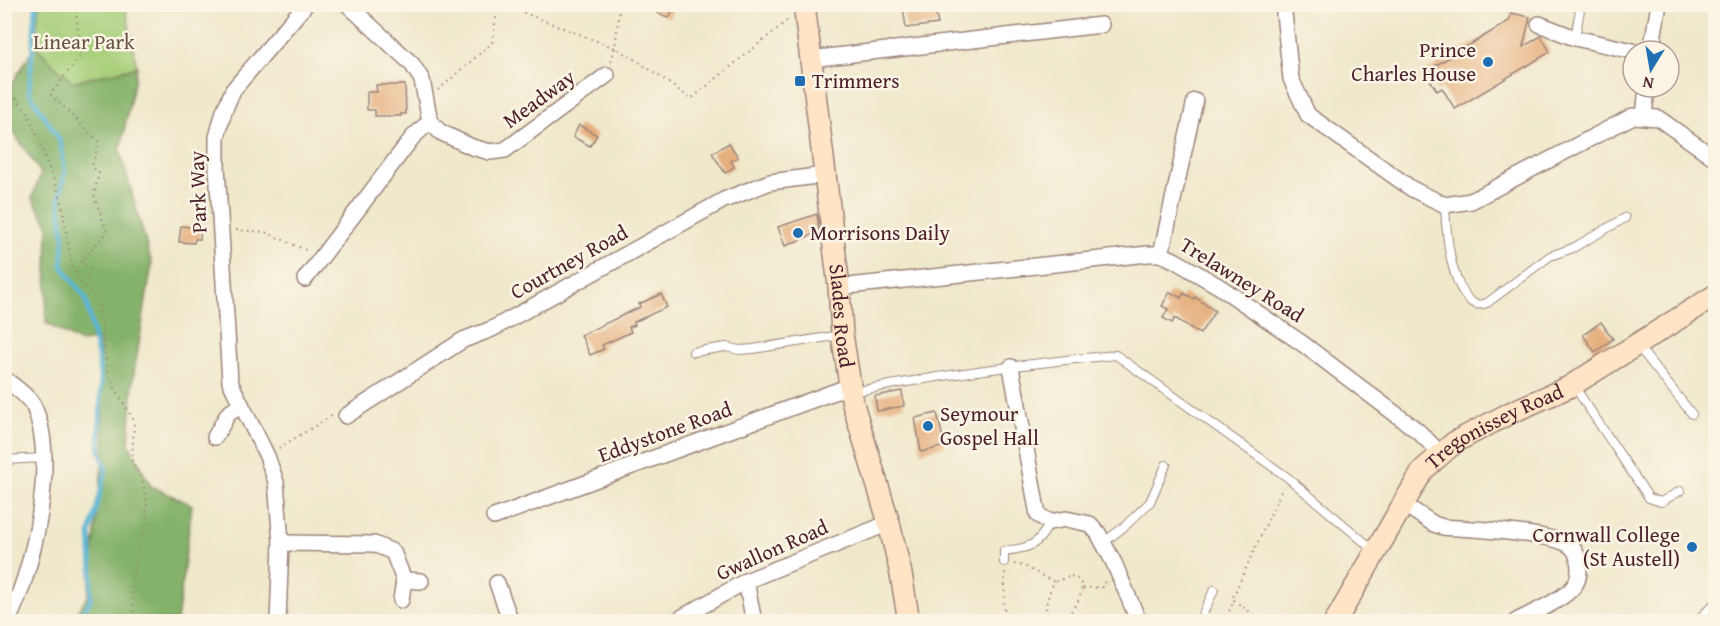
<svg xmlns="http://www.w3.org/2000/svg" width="1720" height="626" font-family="'Gentium Book Plus',serif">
<rect width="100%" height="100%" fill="#fcf5e5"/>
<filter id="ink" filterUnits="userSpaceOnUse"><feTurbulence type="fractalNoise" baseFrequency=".0167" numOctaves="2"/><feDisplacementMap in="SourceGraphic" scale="12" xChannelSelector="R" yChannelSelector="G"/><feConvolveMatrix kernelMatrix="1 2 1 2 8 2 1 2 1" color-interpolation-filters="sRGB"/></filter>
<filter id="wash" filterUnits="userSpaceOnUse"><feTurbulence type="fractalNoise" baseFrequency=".008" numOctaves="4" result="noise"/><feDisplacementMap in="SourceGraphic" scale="24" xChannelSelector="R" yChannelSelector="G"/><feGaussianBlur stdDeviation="1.35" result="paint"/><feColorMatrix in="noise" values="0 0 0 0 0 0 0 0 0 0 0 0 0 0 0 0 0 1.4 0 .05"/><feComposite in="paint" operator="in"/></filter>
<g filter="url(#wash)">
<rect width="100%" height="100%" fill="#efe8cb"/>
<polygon fill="#a7cf7a" stroke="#787752" stroke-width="1.5" points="39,5 125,5 137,67 72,82 35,46"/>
<polygon fill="#85b26a" stroke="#68684a" stroke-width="1.5" points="35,46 72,82 137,67 120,151 152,264 133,379 129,444 151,486 192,505 177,621 71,621 88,596 95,533 104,445 99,340 79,342 46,323 48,224 32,198 41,173 4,118 5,95"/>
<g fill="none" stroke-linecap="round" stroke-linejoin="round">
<polyline stroke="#57b4d5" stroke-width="4.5" points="36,4 29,92 60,141 65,170 59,201 64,238 62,266 86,299 98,357 101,385 99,448 106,470 90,534 92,572 91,598 78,622"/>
</g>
<g id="blocks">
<g fill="#e5af7d">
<polygon points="640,4 675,4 669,18"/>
<polygon points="934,4 938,24 906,28 903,8"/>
<polygon points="1511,13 1530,17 1523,47 1541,36 1550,52 1455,109 1442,88 1437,91 1425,72 1509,21"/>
<polygon points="376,85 405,85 406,114 401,114 401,116 375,116 375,110 367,110 367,92 377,92"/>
<polygon points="579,125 597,135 590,146 573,137"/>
<polygon points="729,143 738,157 731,161 734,167 725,173 712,153"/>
<polygon points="817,214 819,232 785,246 778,227"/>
<polygon points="181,226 201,228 200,239 195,239 194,243 179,242"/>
<polygon points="1170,292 1181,298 1184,293 1194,299 1195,297 1215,311 1200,334 1175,318 1172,323 1163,318 1168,309 1162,306"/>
<polygon points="661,294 667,307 634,322 635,325 629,327 631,332 602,345 604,349 590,355 581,335 640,307 639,304"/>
<polygon points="1601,322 1613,339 1595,352 1583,335"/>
<polygon points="902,391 904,406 877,411 875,396"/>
<polygon points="937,413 945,446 921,452 915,418"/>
</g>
</g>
</g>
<g filter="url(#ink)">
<use href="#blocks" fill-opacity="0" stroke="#9c847b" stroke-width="1.5"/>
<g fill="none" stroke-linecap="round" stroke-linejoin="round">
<g stroke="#9c847b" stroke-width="10">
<g id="lane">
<polyline points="1575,38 1581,4"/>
<path d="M1445 205C1446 231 1450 280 1469 300 1475 306 1481 305 1487 303L1550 256 1573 248 1625 218"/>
<polyline points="1637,345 1692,414"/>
<polyline points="693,352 726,347 739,350 753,349 841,335"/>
<polyline points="1574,386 1649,498 1661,502 1680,491"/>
<path d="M852 392C939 375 1028 363 1116 355L1287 477 1375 551"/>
<polyline points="4,460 43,458"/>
<polyline points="1103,543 1125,526 1150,502 1166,465"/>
<path d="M1004 562V551C1030 548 1038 546 1050 522"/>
<polyline points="1199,622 1214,590"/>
<polyline points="1696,622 1716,602"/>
</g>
</g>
<g stroke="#9c847b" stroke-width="18">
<g id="street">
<polyline points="347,4 412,64 422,80 430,121 440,132 472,147 490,152 505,150 607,75"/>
<polyline points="1283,4 1291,79 1308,115 1412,189 1445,205 1471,201 1633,116 1658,118 1716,159"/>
<polyline points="1539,24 1575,38 1633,51"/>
<polyline points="1651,51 1659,4"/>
<polyline points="810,59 1101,25"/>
<polyline points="1644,116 1647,87"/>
<polyline points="1161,254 1195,101"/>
<polyline points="305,279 412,138 430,121"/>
<polyline points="839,287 1148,254 1161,254 1174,260 1220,287 1303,344 1418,431 1440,453"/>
<polyline points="1011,367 1038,515 1050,522 1066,519 1090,524 1098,533 1114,563 1139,622"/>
<path d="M4 378C13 386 29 396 34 407 58 459 34 571 7 622"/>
<polyline points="346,416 463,340 492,329 724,200 770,182 825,175"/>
<polyline points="215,437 228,414 241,405"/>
<path d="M1403 504 1434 524 1443 527C1468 529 1558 532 1573 548 1578 555 1579 561 1579 569 1579 576 1578 581 1574 586 1564 600 1531 613 1515 622"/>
<polyline points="494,517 850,386"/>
<polyline points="281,543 374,544 393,552 404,580 401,600"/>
<polyline points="404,580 421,581"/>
<polyline points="746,581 754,622"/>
<polyline points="497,583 511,622"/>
<polyline points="278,622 281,543 276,482 267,456 230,382 217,167 217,137 224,111 233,90 306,4"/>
<polyline points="674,622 746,581 889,523"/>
</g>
</g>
<g stroke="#9c847b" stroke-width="24">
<g id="secondary">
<path id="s1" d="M804 4 839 287 842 334 853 404 889 523 901 574 909 622"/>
<path id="s2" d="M1335 622 1423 470 1455 442 1512 412 1569 387 1716 295"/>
</g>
</g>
<g stroke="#9c847b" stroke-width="2" stroke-dasharray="1.5 4.5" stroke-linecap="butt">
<polyline points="75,4 81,56 50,94 99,142 92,166 99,173 94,195 107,232 81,261 90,269 86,286"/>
<polyline points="501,4 615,48 639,62 691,99 788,20"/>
<polyline points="611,61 615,48 620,4"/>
<polyline points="4,84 27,111 37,136 61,199 72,267 80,281 96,297 101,319 107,370 114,386 134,421 132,462 142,479 147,502 146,528 139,547 133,571 132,592 134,622"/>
<polyline points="438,90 492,43 498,4"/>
<polyline points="236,230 265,232 308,251"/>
<polyline points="279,448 333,415"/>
<polyline points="1014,564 1024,566 1054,582"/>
<path d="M1071 576C1094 582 1074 611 1063 620L1054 619 1046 613C1046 601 1049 593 1054 582Z"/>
<polyline points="1083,588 1103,587 1105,581"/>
<polyline points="178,622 178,618 181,617 186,621 254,622"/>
<polyline points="1004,622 1005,573"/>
<polyline points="1224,622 1234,601"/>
<polyline points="1264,622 1232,599 1283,487"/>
</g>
<use href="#lane" stroke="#fff" stroke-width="8"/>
<use href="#street" stroke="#fff" stroke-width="15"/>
<use href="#secondary" stroke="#ffe4c6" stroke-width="21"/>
</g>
</g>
<g fill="#1f6fb2" stroke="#fcf5e5" stroke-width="2">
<circle cx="1488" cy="62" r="6"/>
<rect x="794" y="75" width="12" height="12" rx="3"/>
<circle cx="798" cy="233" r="6"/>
<circle cx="928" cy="426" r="6"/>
<circle cx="1692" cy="547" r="6"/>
</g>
<g text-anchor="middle" stroke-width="5" stroke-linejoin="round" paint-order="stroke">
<g font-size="21" fill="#665443" stroke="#fcf5e5">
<text x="84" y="49">Linear Park</text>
</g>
<g font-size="21" fill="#4a1f2b" stroke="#fcf5e5" text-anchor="start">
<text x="1476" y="57" text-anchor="end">Prince<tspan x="1476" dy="24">Charles House</tspan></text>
<text x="812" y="88">Trimmers</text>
<text x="810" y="240">Morrisons Daily</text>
<text x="940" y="421">Seymour<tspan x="940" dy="24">Gospel Hall</tspan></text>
<text x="1680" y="542" text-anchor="end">Cornwall College<tspan x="1680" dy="24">(St Austell)</tspan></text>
</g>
<g font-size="21" fill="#4a1f2b" stroke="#fcf5e5">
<text transform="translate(539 99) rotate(-36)" y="7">Meadway</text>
<text transform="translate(198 192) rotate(-92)" y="7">Park Way</text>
<text transform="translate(569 262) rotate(-29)" y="7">Courtney Road</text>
<text transform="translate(1242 280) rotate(32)" y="7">Trelawney Road</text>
<text dy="7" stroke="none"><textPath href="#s1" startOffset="314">Slades Road</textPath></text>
<text dy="7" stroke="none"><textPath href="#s2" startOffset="260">Tregonissey Road</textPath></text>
<text transform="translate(665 432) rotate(-20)" y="7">Eddystone Road</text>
<text transform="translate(772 550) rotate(-24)" y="7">Gwallon Road</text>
</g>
</g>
<rect width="1720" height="626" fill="none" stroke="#fcf5e5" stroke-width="24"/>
<g transform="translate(1651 69) rotate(191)"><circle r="28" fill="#fcf5e5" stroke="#b59f9b" stroke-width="1.5"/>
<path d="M0-4.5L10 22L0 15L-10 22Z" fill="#1f6fb2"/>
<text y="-9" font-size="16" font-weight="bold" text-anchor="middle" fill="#4a1f2b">N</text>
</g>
</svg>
